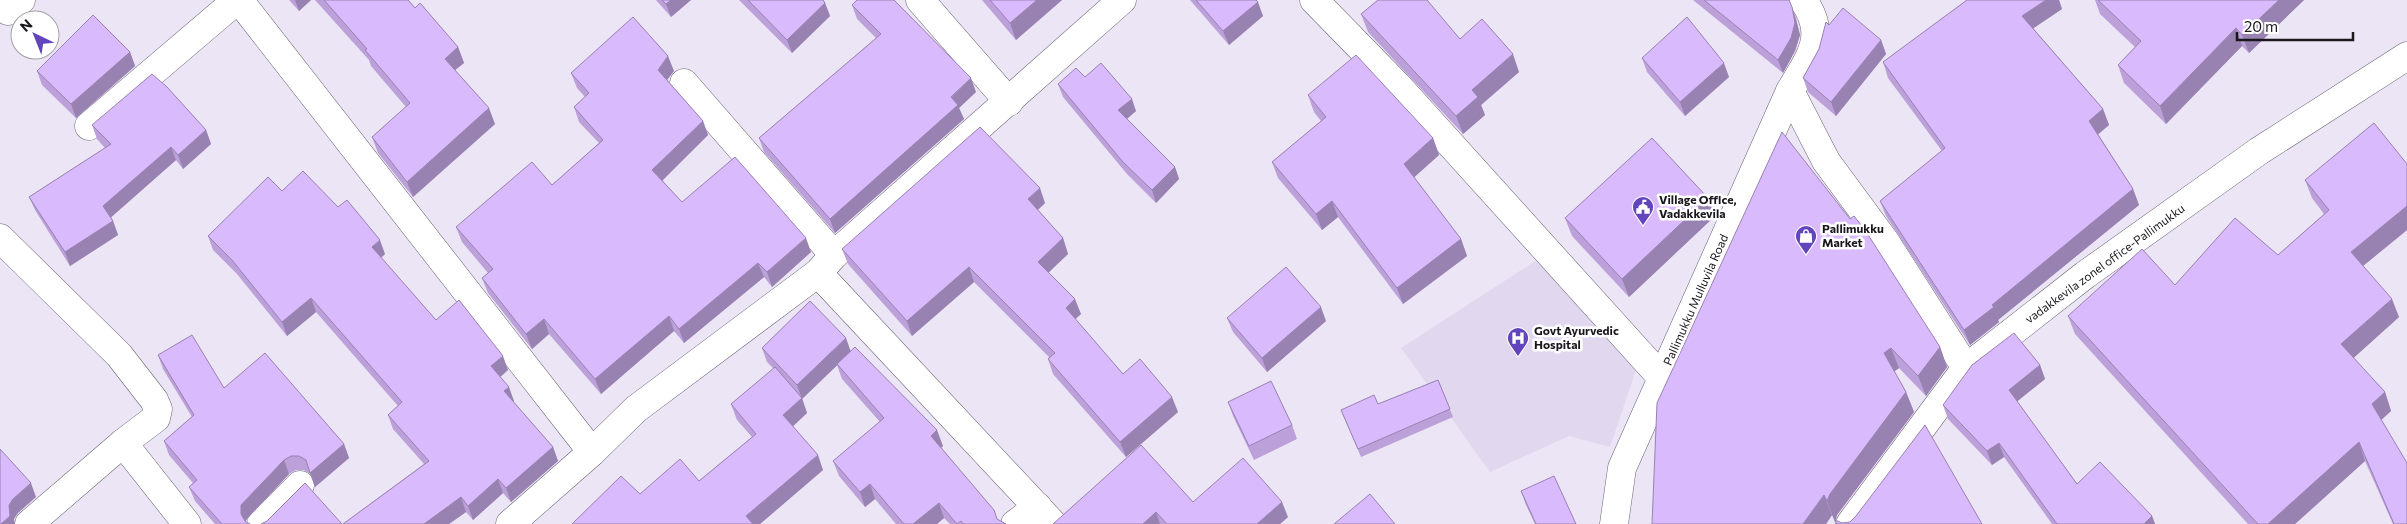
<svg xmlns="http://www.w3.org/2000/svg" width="2407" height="524" font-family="Commissioner,sans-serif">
<rect width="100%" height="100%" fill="#ece5f5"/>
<polygon fill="#e1d7ee" points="1537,260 1637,367 1610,447 1569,436 1490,472 1401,348"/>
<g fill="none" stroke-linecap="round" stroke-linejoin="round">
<g stroke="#686270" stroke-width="29">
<g id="street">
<polyline points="239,0 592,452"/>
<polyline points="920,0 1009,102"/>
<polyline points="1314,0 1397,85 1662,378"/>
<polyline points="8,11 21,0"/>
<polyline points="684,83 834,255"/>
<polyline points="1790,91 1826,161 1885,241 1966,368"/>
<polyline points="89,126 237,0"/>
<polyline points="0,238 119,355 154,400 158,409 156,418 123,443 29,524"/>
<polyline points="818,273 1053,524"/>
<polyline points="123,443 187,524"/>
<polyline points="261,524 300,485"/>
<polyline points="510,524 592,452 636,409 818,273 834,255 1122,0"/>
<polyline points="1015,524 1038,507"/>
<polyline points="1850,524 1966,368 2085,275 2259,151 2407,56"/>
</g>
</g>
<g stroke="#686270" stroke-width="29">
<path id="secondary" d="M1614 524 1622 468 1790 91C1809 58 1829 36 1803 0"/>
</g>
<use href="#street" stroke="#fff" stroke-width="28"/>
<use href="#secondary" stroke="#fff" stroke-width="28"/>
</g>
<g fill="#bba0da">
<polygon points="289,0 311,0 299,11"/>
<polygon points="315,0 408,0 415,8 458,47 464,63 455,70 495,124 413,197 378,153 372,137 406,107 371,66 369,60"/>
<polygon points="656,0 691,0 671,17"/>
<polygon points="739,0 823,0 825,3 830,16 792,53"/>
<polygon points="982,0 1062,0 1016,40"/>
<polygon points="1190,0 1256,0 1263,16 1229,45"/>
<polygon points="1693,0 1789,0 1796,19 1800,35 1795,51 1783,73"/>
<polygon points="1967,0 2059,0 2062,9 2033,28 2103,109 2109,125 2098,134 2133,189 2139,205 1998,320 1999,322 1970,345 1886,216 1880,201 1942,151 1888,78 1883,62"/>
<polygon points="2095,0 2304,0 2249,53 2242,46 2166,124 2124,83 2118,65 2135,47 2100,14"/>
<polygon points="852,5 976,92 959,108 964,119 835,233 764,152 759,138 876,38 857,19"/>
<polygon points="1361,14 1460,39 1519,72 1481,105 1485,115 1463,134 1368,32"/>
<polygon points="1829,25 1881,40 1886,54 1836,116 1808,92 1803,78 1819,49"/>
<polygon points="130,52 135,66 76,118 42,85 37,71"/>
<polygon points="1642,58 1729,77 1685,116 1647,72"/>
<polygon points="674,71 667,80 703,121 708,135 662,180 682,202 811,252 772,287 764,277 684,343 674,331 601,394 549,334 532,349 488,293 482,278 488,273 462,242 456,227 552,185 599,143 579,122 574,107 585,97 577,88 571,73"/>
<polygon points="1085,77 1136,111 1127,119 1175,167 1179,179 1156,203 1127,174 1063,97 1058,84"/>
<polygon points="1308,95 1433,138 1439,155 1414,177 1461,239 1467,256 1403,304 1338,217 1322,230 1278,178 1272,162 1321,121 1314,112"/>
<polygon points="92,125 206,130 211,144 183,169 176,160 111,217 113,221 118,235 70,266 35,210 29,197 105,148 97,139"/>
<polygon points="2407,164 2407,230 2363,266 2399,317 2353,358 2385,392 2391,411 2381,420 2407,524 2393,524 2365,461 2295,524 2248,524 2075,334 2068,316 2278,255 2324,214 2312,198 2305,180"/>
<polygon points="282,191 338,207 385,254 381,258 436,320 508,370 500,376 514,401 513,402 553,447 558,461 511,502 503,493 473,520 466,512 449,524 343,524 424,464 393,429 388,415 398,406 316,312 287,336 237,274 213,250 208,236"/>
<polygon points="1045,203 1038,210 1063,238 1068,254 1048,272 1081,314 1075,319 1123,374 1178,412 1126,457 1053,374 1048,359 1049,357 974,282 912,336 848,264 842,249"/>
<polygon points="1715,216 1629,297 1572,236 1565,218"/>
<polygon points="1850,219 1940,347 1947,367 1926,396 1899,368 1894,371 1906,392 1914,412 1837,515 1835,520 1842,523 1982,524 1836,524 1832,515 1826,524 1652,524"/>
<polygon points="1227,318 1326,321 1267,372 1233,332"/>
<polygon points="762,348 851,351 943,446 941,447 997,519 1006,524 950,524 944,518 937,524 896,524 875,499 865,507 839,476 833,461 880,422 842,379 837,365 802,399 807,413 793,426 823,470 760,524 572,524 640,494 699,481 752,437 737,420 731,404 774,369 767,362"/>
<polygon points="158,355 224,388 344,444 349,458 315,487 310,474 304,470 296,470 289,474 246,520 246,522 250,524 215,524 195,501 189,487 193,483 169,455 164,441 192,417 163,369"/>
<polygon points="2040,365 2045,379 2017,401 2077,484 2152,516 2155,524 2052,524 2004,457 1992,465 1948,419 1943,405"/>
<polygon points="1438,380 1453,417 1361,457 1341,410 1378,404"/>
<polygon points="1228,402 1292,425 1297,439 1254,460 1233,416"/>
<polygon points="1521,491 1576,524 1535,524 1526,505"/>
<polygon points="1193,502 1288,517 1280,524 1053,524"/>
</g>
<g fill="#9882b1">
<polygon points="295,0 311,0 299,11"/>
<polygon points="671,0 691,0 671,17 666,4"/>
<polygon points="1037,0 1062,0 1016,40 1010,23"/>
<polygon points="2046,0 2059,0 2062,9 2028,32 2022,16"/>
<polygon points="2279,0 2304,0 2249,53 2242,35"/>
<polygon points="1258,2 1263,16 1229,45 1223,31"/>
<polygon points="825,3 830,16 792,53 787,40"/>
<polygon points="1792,7 1796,19 1800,35 1795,51 1783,73 1778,60"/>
<polygon points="2236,28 2242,46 2166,124 2160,106"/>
<polygon points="1881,40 1886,54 1836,116 1831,102"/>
<polygon points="458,47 464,63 450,74 445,59"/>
<polygon points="130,52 135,66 76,118 71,104"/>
<polygon points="1513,54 1519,72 1481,105 1485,115 1463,134 1456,116 1472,90"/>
<polygon points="668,56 674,71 663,85 658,70"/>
<polygon points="1724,63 1729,77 1685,116 1680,102"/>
<polygon points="971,78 976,92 959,108 964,119 835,233 830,219"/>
<polygon points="1132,99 1136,111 1123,122 1118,110"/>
<polygon points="489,108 495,124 413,197 407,182"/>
<polygon points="2103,109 2109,125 2095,137 2089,121"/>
<polygon points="703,121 708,135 658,185 652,170"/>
<polygon points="206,130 211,144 183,169 178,155"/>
<polygon points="1433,138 1439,155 1410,181 1404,164"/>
<polygon points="171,147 176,160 108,220 103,206"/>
<polygon points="1175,167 1179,179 1156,203 1152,190"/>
<polygon points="1040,188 1045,203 1033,214 1028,199"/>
<polygon points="2133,189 2139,205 1998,320 1999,322 1970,345 1964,330 1992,305"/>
<polygon points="1708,198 1715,216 1629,297 1622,279"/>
<polygon points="1332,201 1338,217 1322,230 1316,214"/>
<polygon points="2407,206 2407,230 2358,270 2351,252"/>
<polygon points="113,221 118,235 70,266 65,252"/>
<polygon points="806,238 811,252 772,287 767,272"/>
<polygon points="1063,238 1068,254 1044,277 1038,262"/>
<polygon points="1461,239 1467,256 1403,304 1397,288"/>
<polygon points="380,240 385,254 377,261 372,247"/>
<polygon points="758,263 764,277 684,343 679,329"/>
<polygon points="969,267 974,282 912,336 907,321"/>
<polygon points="311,298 316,312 287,336 282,322"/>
<polygon points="1075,299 1081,314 1071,323 1066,308"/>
<polygon points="2392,299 2399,317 2348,363 2341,344"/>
<polygon points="1321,307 1326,321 1267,372 1262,358"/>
<polygon points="669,316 674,331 601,394 595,379"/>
<polygon points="544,319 549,334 532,349 526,334"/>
<polygon points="846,338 851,352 802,399 797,385"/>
<polygon points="1940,347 1947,367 1926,396 1918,376"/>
<polygon points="1891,348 1899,368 1891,374 1884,353"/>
<polygon points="503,356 508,370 497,380 491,366"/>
<polygon points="2040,365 2045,379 2014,404 2009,390"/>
<polygon points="509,387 514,401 509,405 504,391"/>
<polygon points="1906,392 1914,412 1837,515 1835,522 1827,501 1830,494"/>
<polygon points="2385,392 2391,411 2378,423 2372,404"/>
<polygon points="1172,397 1178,412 1126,457 1120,442"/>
<polygon points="802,398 807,413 789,430 783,415"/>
<polygon points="937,430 943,446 937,451 931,436"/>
<polygon points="2359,442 2365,461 2295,524 2268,524"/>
<polygon points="1999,443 2004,457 1992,465 1987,451"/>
<polygon points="344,444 349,458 315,487 310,473"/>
<polygon points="553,447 558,461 511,502 506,488"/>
<polygon points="818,455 823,470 760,524 749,524 746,516"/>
<polygon points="284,460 289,474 246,520 246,524 241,514 241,505"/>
<polygon points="498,479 503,493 473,520 468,506"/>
<polygon points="31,483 36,497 18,513 14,519 15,524 1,524 9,505 13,499"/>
<polygon points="870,484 875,499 865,507 860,492"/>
<polygon points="1824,495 1832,515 1826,524 1803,524"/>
<polygon points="461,497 466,512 449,524 424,524"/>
<polygon points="1282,502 1288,517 1280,524 1257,524"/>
<polygon points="939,503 944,518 937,524 913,524"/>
<polygon points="1156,512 1160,524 1143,524"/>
<polygon points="2152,516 2155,524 2144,524"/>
</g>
<g fill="#d9bafd" stroke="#9882b1">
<polygon points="324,0 408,0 415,8 420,3 458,47 445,59 489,108 407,182 372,137 410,103 365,50 367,49"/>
<polygon points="662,0 671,0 666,4"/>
<polygon points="748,0 823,0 825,3 787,40"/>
<polygon points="857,0 894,0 971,78 951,97 958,105 830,219 759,138 881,34 852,5"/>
<polygon points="990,0 1037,0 1010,23"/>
<polygon points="1196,0 1256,0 1258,2 1223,31"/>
<polygon points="1378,0 1427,0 1460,39 1482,19 1513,54 1472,90 1478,97 1456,116 1361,14"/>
<polygon points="1704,0 1789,0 1792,7 1795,23 1791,38 1778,60"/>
<polygon points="1967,0 2046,0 2022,16 2103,109 2089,121 2133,189 1992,305 1994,307 1964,330 1880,201 1945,148 1883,62"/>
<polygon points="2098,0 2279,0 2242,35 2236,28 2160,106 2118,65 2141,41"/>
<polygon points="1843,8 1881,40 1831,102 1803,78 1819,49 1826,22 1829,25"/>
<polygon points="93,15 130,52 71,104 37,71"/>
<polygon points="633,17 668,56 658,70 703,121 652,170 682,202 735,157 806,238 767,272 758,263 679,329 669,316 595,379 544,319 526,334 482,278 493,269 456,227 532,162 552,185 603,140 574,107 589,93 571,73"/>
<polygon points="1687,17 1724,63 1680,102 1642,58"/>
<polygon points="1356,55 1433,138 1404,164 1461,239 1397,288 1332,201 1316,214 1272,162 1326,117 1308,95"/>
<polygon points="1101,63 1132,99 1118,110 1175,167 1152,190 1123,162 1058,84 1076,68 1085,77"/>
<polygon points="152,74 167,87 206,130 178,155 171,147 103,206 113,221 65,252 29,197 111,144 92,125"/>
<polygon points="2374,123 2407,164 2407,206 2351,252 2392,299 2341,344 2385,392 2372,404 2407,463 2407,524 2394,524 2359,442 2268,524 2258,524 2068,316 2142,249 2175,285 2235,218 2278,255 2329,210 2305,180"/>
<polygon points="980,127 1040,188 1028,199 1063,238 1038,262 1075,299 1066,308 1123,374 1140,359 1172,397 1120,442 1048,359 1055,353 969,267 907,321 842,249"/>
<polygon points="1782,132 1850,219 1854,216 1865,230 1940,347 1918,376 1891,348 1884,353 1906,392 1830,494 1827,501 1824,495 1803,524 1652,524 1657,403"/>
<polygon points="1652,138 1708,198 1622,279 1565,218"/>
<polygon points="303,171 338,207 347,200 380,240 372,247 436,320 459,300 503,356 491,366 509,387 504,391 553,447 506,488 498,479 468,506 461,497 424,524 343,524 429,461 388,415 402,402 311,298 282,322 232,260 208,236 268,177 282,191"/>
<polygon points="1286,267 1321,307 1262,358 1227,318"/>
<polygon points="810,301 846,338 797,385 762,348"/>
<polygon points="2014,333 2040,365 2009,390 2077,484 2100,462 2152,516 2144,524 2057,524 1999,443 1987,451 1943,405 1972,365"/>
<polygon points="192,335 224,388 265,353 344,444 310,473 306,460 299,456 291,456 284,460 241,505 241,514 245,521 250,524 222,524 189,487 197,480 164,441 194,415 158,355"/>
<polygon points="855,347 937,430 931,436 994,510 997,519 1006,524 963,524 961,521 957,524 939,503 913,524 904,524 870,484 860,492 833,461 884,418 837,364"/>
<polygon points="775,367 802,398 783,415 818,455 746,516 753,524 572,524 621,476 640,494 680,459 699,481 756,434 731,404"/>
<polygon points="1438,380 1450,409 1358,449 1341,410 1374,395 1378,404"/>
<polygon points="1271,381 1292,425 1249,446 1228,402"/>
<polygon points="1925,425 1982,524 1837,524 1835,520 1842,523 1850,522 1856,516"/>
<polygon points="1141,445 1193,502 1243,458 1282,502 1257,524 1167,524 1156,512 1143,524 1053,524"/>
<polygon points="0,449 31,483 13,499 9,505 10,516 1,524 0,524"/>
<polygon points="1554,476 1576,524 1536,524 1521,491"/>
<polygon points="305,483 342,524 261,524 267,521"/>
<polygon points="1370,494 1395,524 1334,524"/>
</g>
<defs>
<g id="civic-pin" transform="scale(1.125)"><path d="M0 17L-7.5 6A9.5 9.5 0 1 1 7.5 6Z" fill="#6245bd" stroke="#fff"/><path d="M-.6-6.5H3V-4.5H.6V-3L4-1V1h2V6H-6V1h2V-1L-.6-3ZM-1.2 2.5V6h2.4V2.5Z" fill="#fff"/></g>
<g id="shop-pin" transform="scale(1.125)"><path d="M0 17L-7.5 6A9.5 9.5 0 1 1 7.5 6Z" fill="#6245bd" stroke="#fff"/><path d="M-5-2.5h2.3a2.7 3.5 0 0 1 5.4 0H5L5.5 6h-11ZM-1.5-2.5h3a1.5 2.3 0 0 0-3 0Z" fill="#fff"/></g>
<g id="hospital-pin" transform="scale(1.125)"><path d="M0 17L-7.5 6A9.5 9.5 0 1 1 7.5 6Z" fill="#6245bd" stroke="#fff"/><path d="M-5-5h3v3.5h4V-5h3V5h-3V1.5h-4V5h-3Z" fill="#fff"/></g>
</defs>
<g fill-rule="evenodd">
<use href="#civic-pin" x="1643" y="207"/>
<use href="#shop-pin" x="1806" y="236"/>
<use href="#hospital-pin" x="1518" y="338"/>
</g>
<g text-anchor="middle" stroke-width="5" stroke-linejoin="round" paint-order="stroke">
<g font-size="12" font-weight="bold" fill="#1a171d" stroke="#fff" text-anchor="start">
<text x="1659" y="204">Village Office,<tspan x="1659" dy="14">Vadakkevila</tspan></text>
<text x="1822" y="233">Pallimukku<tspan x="1822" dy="14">Market</tspan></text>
<text x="1534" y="335">Govt Ayurvedic<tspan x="1534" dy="14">Hospital</tspan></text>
</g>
<g font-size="12" fill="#1a171d" stroke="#fff">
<text transform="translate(2105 264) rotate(-36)" y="4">vadakkevila zonel office-Pallimukku</text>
<text transform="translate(1696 300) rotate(-66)" y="4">Pallimukku Mulluvila Road</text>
</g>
</g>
<g transform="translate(35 35) rotate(317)"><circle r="24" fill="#ffffff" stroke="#a3a2a5"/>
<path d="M0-4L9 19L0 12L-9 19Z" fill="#6245bd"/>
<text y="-8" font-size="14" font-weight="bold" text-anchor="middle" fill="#1a171d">N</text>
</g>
<path d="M2237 32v8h116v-8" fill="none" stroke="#1a171d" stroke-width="2.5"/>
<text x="2244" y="32" font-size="15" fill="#1a171d" stroke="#ffffff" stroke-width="4" paint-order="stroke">20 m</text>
</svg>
